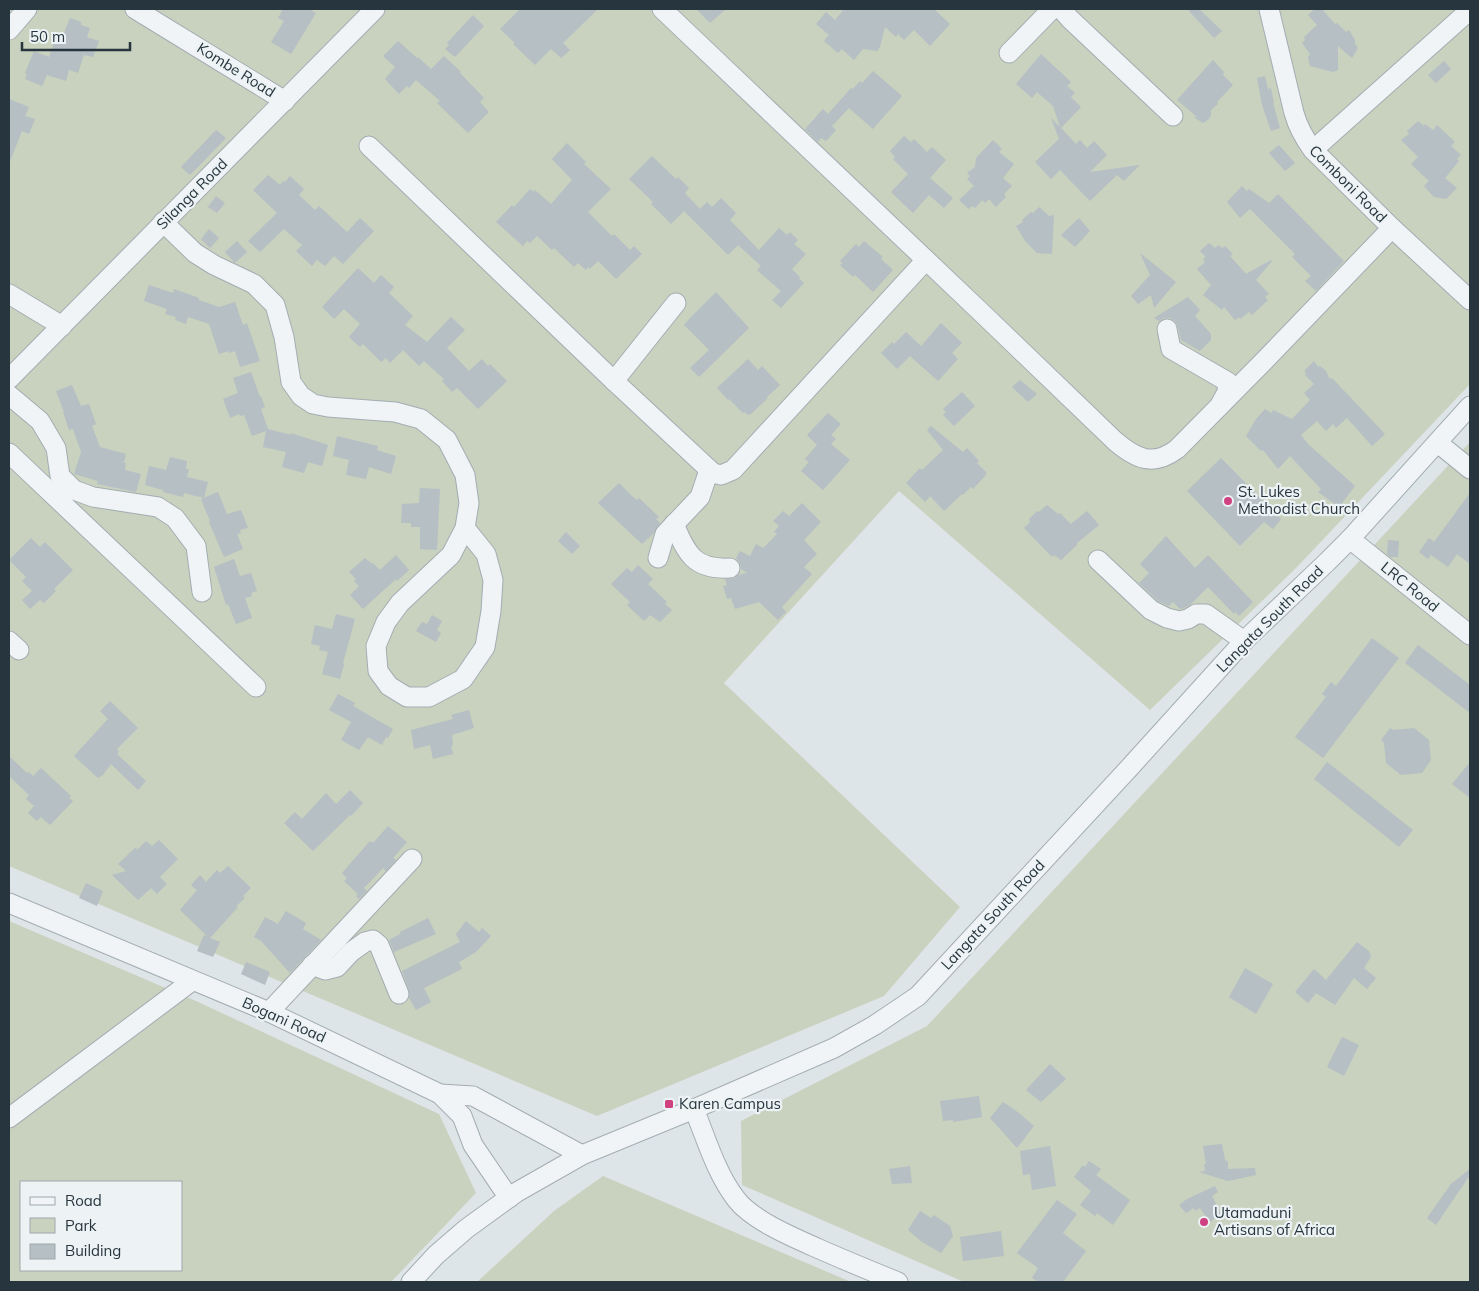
<svg xmlns="http://www.w3.org/2000/svg" width="1479" height="1291" font-family="Mulish,sans-serif">
<rect width="100%" height="100%" fill="#dee5e8"/>
<g fill="#c9d1bf" fill-rule="evenodd">
<polygon points="9,9 1470,9 1470,384 1297,567 1150,710 899,491 724,683 960,907 884,996 597,1116 9,866"/>
<polygon points="1470,442 1470,1282 964,1282 742,1185 741,1121 927,1026"/>
<path d="M9 921 196 1001 439 1114 476 1193 391 1282H9ZM21 1182H181V1270H21Z"/>
<polygon points="603,1176 851,1282 477,1282 554,1211"/>
</g>
<g fill="#b5bfc4">
<polygon points="283,9 309,9 316,13 291,54 271,42 284,21 278,18"/>
<polygon points="520,9 598,9 563,43 570,50 561,58 551,49 535,65 513,44 515,43 500,29"/>
<polygon points="696,9 726,9 710,23"/>
<polygon points="844,9 934,9 950,24 930,46 914,30 904,40 898,34 896,37 885,27 880,47 877,51 863,49 854,60 842,49 838,53 824,41 829,35 816,24 826,12 835,20"/>
<polygon points="1191,9 1199,9 1222,31 1214,38 1189,11"/>
<polygon points="1315,9 1322,9 1335,24 1337,23 1346,32 1349,30 1355,40 1355,44 1358,48 1352,58 1338,46 1338,70 1333,72 1310,66 1308,57 1310,54 1302,43 1305,40 1304,37 1317,25 1308,15"/>
<polygon points="473,15 484,26 455,57 445,49 449,45 447,43"/>
<polygon points="70,18 81,22 81,25 90,28 87,37 99,41 93,57 84,55 78,73 69,70 66,81 47,75 42,86 25,79 27,74 25,73 34,51 49,57 55,39 58,39 60,34 63,35"/>
<polygon points="398,41 417,58 418,57 431,69 444,56 461,72 460,73 484,98 480,102 489,112 468,133 437,103 440,101 416,80 409,88 407,86 399,94 385,79 395,67 383,56"/>
<polygon points="1041,54 1071,82 1067,86 1075,93 1071,97 1081,107 1061,128 1076,144 1080,140 1087,148 1094,141 1107,155 1090,172 1140,165 1124,181 1117,175 1090,201 1060,170 1051,179 1035,162 1059,139 1051,118 1060,127 1053,106 1037,92 1032,98 1016,84"/>
<polygon points="1213,60 1224,72 1223,75 1233,85 1217,102 1218,104 1211,110 1211,115 1209,119 1203,123 1195,118 1196,116 1177,100"/>
<polygon points="1444,61 1451,69 1436,83 1428,75"/>
<polygon points="873,71 902,96 873,129 849,108 832,126 836,130 826,141 821,138 818,142 805,129 823,109 828,114 851,88 853,89 860,81 862,83"/>
<polygon points="1265,76 1268,89 1271,88 1274,103 1273,103 1280,128 1271,131 1262,105 1257,78"/>
<polygon points="9,99 29,107 25,116 35,119 29,134 22,131 9,164"/>
<polygon points="1418,121 1424,126 1425,124 1433,130 1437,125 1455,142 1451,146 1461,155 1457,159 1459,161 1445,178 1457,188 1446,199 1434,197 1424,186 1429,181 1411,164 1418,157 1401,140 1409,134 1407,131"/>
<polygon points="216,130 226,138 190,175 181,167"/>
<polygon points="904,136 911,142 914,139 927,152 932,147 946,160 930,178 953,198 944,208 929,195 913,213 891,192 908,174 893,159 895,157 890,151"/>
<polygon points="993,140 1002,149 999,152 1014,164 1003,178 1012,186 1004,194 1006,197 996,207 989,199 985,203 982,200 975,208 972,206 969,209 959,200 974,186 967,179 970,176 967,173 975,167 976,158"/>
<polygon points="567,143 586,162 584,164 611,189 588,212 612,236 614,234 630,250 634,246 642,254 616,279 598,261 590,269 588,267 586,270 578,263 574,267 554,248 552,250 537,236 530,243 527,241 523,246 496,222 512,205 514,207 530,189 534,192 535,190 551,204 572,180 552,159"/>
<polygon points="1279,145 1295,163 1285,171 1269,153"/>
<polygon points="652,156 676,179 678,177 689,188 685,193 700,209 707,202 712,207 721,198 736,213 730,220 759,250 779,228 787,235 790,232 798,240 794,244 806,254 792,269 800,277 799,278 804,283 781,308 772,300 781,291 757,270 761,266 738,245 728,255 684,211 671,224 651,204 653,202 629,179"/>
<polygon points="268,175 280,185 283,181 285,182 290,176 304,189 299,195 315,210 319,206 347,232 360,218 374,231 343,264 334,256 325,266 317,260 312,266 296,251 302,245 284,229 260,252 248,241 277,213 253,190"/>
<polygon points="1242,186 1247,191 1249,189 1269,203 1278,194 1344,261 1316,291 1305,281 1311,276 1292,257 1295,254 1250,209 1240,218 1227,202"/>
<polygon points="216,196 225,203 217,213 208,207"/>
<polygon points="1039,207 1049,216 1054,215 1052,254 1037,253 1025,241 1016,226 1023,222 1022,220 1031,212 1033,213"/>
<polygon points="1079,218 1090,231 1075,247 1061,235"/>
<polygon points="209,229 219,238 210,248 201,239"/>
<polygon points="237,241 247,252 235,263 225,252"/>
<polygon points="864,241 883,257 881,259 893,270 873,292 855,275 853,277 840,265 843,263 840,261 856,244 859,247"/>
<polygon points="1209,243 1215,248 1219,245 1222,248 1225,246 1233,254 1230,256 1246,274 1271,260 1272,261 1256,280 1269,294 1265,297 1268,300 1252,315 1249,312 1240,319 1239,317 1235,320 1224,307 1222,310 1203,295 1211,285 1197,269 1205,262 1203,259 1206,257 1200,251"/>
<polygon points="1140,253 1176,282 1154,308 1151,295 1138,304 1131,296 1150,275"/>
<polygon points="358,268 374,283 381,275 394,287 389,293 413,316 405,325 427,342 451,317 465,330 447,348 469,371 482,359 488,366 490,364 507,381 478,409 457,388 452,392 442,381 444,379 424,361 419,366 403,350 390,363 386,358 381,362 363,344 360,347 349,337 360,324 344,309 334,319 322,307"/>
<polygon points="149,285 173,293 174,289 199,298 199,300 219,307 235,302 243,325 247,323 260,361 240,367 235,351 229,353 228,351 219,354 209,324 188,317 186,324 175,320 176,317 165,314 167,309 144,301"/>
<polygon points="716,292 749,328 699,377 690,368 709,350 684,325 691,317"/>
<polygon points="1188,297 1200,310 1195,316 1211,334 1211,340 1200,351 1181,340 1178,327 1175,321 1170,318 1164,318 1159,321 1154,318"/>
<polygon points="941,323 962,343 952,353 958,359 938,381 910,356 897,369 881,353 892,342 894,344 906,332 921,346"/>
<polygon points="748,359 758,370 762,366 780,385 767,397 768,398 751,414 750,414 748,415 745,412 743,413 729,399 728,400 717,388"/>
<polygon points="1314,361 1318,367 1320,366 1326,371 1329,378 1333,379 1385,434 1372,446 1347,418 1336,428 1333,424 1326,431 1317,421 1301,435 1308,444 1355,486 1339,507 1318,492 1321,489 1290,456 1278,469 1263,450 1261,451 1246,436 1256,419 1265,409 1271,413 1273,410 1292,419 1310,400 1304,393 1314,384 1305,375 1306,373 1304,371"/>
<polygon points="251,372 260,397 261,396 265,407 261,409 268,429 291,435 291,433 328,445 322,466 308,462 304,473 282,467 286,452 263,447 266,431 252,436 244,415 240,416 239,414 230,418 223,399 238,393 233,378"/>
<polygon points="1020,380 1037,394 1028,402 1012,387"/>
<polygon points="72,385 81,406 89,404 96,424 92,426 100,447 126,454 124,463 126,463 125,470 141,474 136,492 97,484 98,481 74,474 81,452 73,429 69,430 63,412 64,412 56,391"/>
<polygon points="962,392 975,406 954,426 943,415 946,412 943,409"/>
<polygon points="828,413 841,424 831,435 836,439 831,444 850,460 823,490 801,471 809,462 805,459 817,445 807,435"/>
<polygon points="931,426 963,452 967,448 979,461 977,463 987,473 985,474 986,475 973,489 971,487 963,495 962,494 944,511 930,496 925,502 906,483 920,468 922,470 943,450 927,430"/>
<polygon points="337,436 378,446 377,450 396,456 391,474 369,467 366,479 346,475 349,460 333,456"/>
<polygon points="170,457 187,461 186,469 189,469 187,477 208,482 204,498 184,493 183,497 163,492 163,490 145,485 149,466 166,470"/>
<polygon points="1221,458 1281,519 1273,529 1264,522 1240,546 1187,491"/>
<polygon points="619,483 633,497 637,500 639,498 659,517 656,519 660,523 654,533 642,544 598,503"/>
<polygon points="420,488 440,489 437,550 420,549 420,527 411,527 411,523 401,523 402,504 419,503"/>
<polygon points="218,492 227,514 241,510 248,528 240,530 241,533 237,534 243,549 224,557 209,522 210,521 201,499"/>
<polygon points="1470,493 1470,564 1457,554 1448,567 1431,555 1428,559 1419,552 1429,538 1434,542"/>
<polygon points="802,503 821,522 804,540 817,554 804,567 812,574 782,607 786,612 778,620 759,602 735,609 731,598 727,599 723,586 727,585 725,579 735,578 738,575 747,573 741,569 740,563 736,558 740,551 750,556 756,544 763,548 777,534 774,532 779,526 773,521 783,511 789,516"/>
<polygon points="1047,505 1058,514 1060,513 1071,524 1087,511 1099,525 1077,543 1077,545 1061,560 1054,555 1052,557 1024,528 1030,522 1029,519 1037,511 1039,512"/>
<polygon points="566,532 580,546 572,554 558,541"/>
<polygon points="1166,536 1195,568 1208,555 1253,602 1239,616 1235,612 1234,614 1208,587 1191,604 1184,608 1180,609 1173,602 1169,606 1158,601 1139,583 1149,573 1140,564"/>
<polygon points="31,538 40,547 45,542 73,570 54,589 56,591 44,603 40,600 30,609 22,600 32,591 22,581 26,577 9,560"/>
<polygon points="1388,540 1399,541 1398,557 1390,557 1387,554"/>
<polygon points="396,555 409,570 397,581 396,579 363,609 350,595 359,586 354,581 356,579 349,572 365,558 372,564 373,563 380,570"/>
<polygon points="234,559 240,576 251,573 257,591 251,593 252,596 245,598 252,618 236,624 228,604 226,605 214,567"/>
<polygon points="638,565 653,579 648,584 667,602 665,604 672,610 660,622 650,615 644,621 627,605 630,602 611,584 627,568 632,572"/>
<polygon points="336,614 355,619 343,663 344,664 340,679 322,674 328,652 319,650 320,646 311,644 315,625 332,629"/>
<polygon points="432,615 442,621 437,630 441,633 436,642 416,631 422,622 427,624"/>
<polygon points="1372,638 1399,658 1323,758 1295,737 1326,697 1322,694 1331,682 1336,686"/>
<polygon points="1418,645 1470,685 1470,713 1405,663"/>
<polygon points="338,694 355,703 353,706 393,729 388,738 386,737 382,745 368,737 359,750 341,740 351,722 329,710"/>
<polygon points="110,701 138,728 117,749 119,752 117,754 146,781 138,790 111,764 103,775 98,778 74,756 108,719 100,711"/>
<polygon points="469,710 474,728 452,735 453,746 451,746 453,754 433,759 430,745 414,749 411,730 453,719 451,715"/>
<polygon points="1390,728 1393,730 1414,728 1429,740 1431,760 1422,773 1401,775 1386,763 1384,743 1381,740"/>
<polygon points="9,756 27,773 29,772 33,776 41,768 71,796 69,798 73,801 50,825 41,817 37,821 28,813 34,806 26,799 29,795 9,776"/>
<polygon points="1327,762 1413,830 1399,847 1314,779"/>
<polygon points="1470,762 1470,798 1452,784"/>
<polygon points="350,790 363,803 351,816 350,815 313,851 284,823 295,812 302,819 326,793 336,804"/>
<polygon points="388,826 407,842 393,858 396,860 386,871 383,868 364,888 367,891 359,899 356,896 358,894 344,881 347,878 342,873 370,841 373,843"/>
<polygon points="159,840 178,859 160,877 167,884 157,894 151,888 138,900 112,875 126,871 118,864 136,847 137,850 146,841 152,846"/>
<polygon points="228,866 251,888 243,896 245,898 236,906 238,907 210,938 220,942 213,957 197,951 204,935 207,936 180,910 197,890 191,885 200,875 206,882 217,870 220,873"/>
<polygon points="86,883 103,891 97,906 79,898"/>
<polygon points="286,911 306,923 303,929 321,940 290,973 261,941 254,937 265,917 278,924"/>
<polygon points="428,918 436,934 394,952 389,940 400,934 400,932"/>
<polygon points="466,921 479,932 482,928 491,936 476,952 459,962 462,969 424,988 431,1002 416,1010 409,998 409,990 402,971 460,942 456,934"/>
<polygon points="1357,942 1369,951 1371,957 1364,968 1376,978 1367,989 1354,978 1335,1005 1316,993 1308,1003 1295,992 1314,969 1326,980"/>
<polygon points="246,962 270,972 265,985 241,974"/>
<polygon points="1245,968 1273,984 1256,1014 1229,997"/>
<polygon points="1342,1037 1359,1045 1344,1076 1327,1067"/>
<polygon points="1050,1064 1066,1079 1041,1102 1026,1090"/>
<polygon points="979,1096 982,1117 953,1122 953,1120 943,1121 940,1101"/>
<polygon points="1003,1102 1019,1113 1034,1126 1017,1148 990,1118"/>
<polygon points="1222,1144 1225,1160 1228,1162 1228,1169 1255,1168 1256,1175 1228,1181 1199,1172 1205,1171 1204,1164 1206,1164 1203,1146"/>
<polygon points="1050,1146 1056,1186 1032,1190 1030,1174 1023,1175 1020,1151"/>
<polygon points="1089,1161 1101,1169 1096,1175 1130,1200 1113,1225 1097,1213 1095,1216 1080,1205 1091,1191 1074,1177 1083,1165 1085,1167"/>
<polygon points="910,1166 912,1183 892,1184 889,1169"/>
<polygon points="1470,1169 1470,1175 1436,1225 1427,1218 1451,1184"/>
<polygon points="1215,1186 1218,1192 1212,1196 1221,1214 1210,1222 1200,1208 1195,1211 1194,1208 1186,1213 1179,1205 1187,1199"/>
<polygon points="1057,1200 1077,1214 1063,1233 1086,1251 1063,1282 1038,1282 1032,1278 1038,1268 1017,1253"/>
<polygon points="920,1211 931,1218 934,1215 950,1226 953,1236 941,1253 922,1242 908,1230"/>
<polygon points="1001,1231 1004,1256 963,1261 960,1237"/>
</g>
<g fill="none" stroke-linecap="round" stroke-linejoin="round">
<g stroke="#a3adb2" stroke-width="21">
<g id="minor">
<polyline points="135,9 285,101"/>
<path d="M662 9 984 315 1115 441C1136 459 1153 467 1177 449L1264 361 1392 228"/>
<polyline points="1061,9 1070,19 1173,116"/>
<path d="M1269 9 1294 113C1298 127 1304 138 1313 150L1392 228 1470 300"/>
<polyline points="9,30 27,9"/>
<polyline points="1009,53 1052,9"/>
<polyline points="369,146 614,381 713,473 721,475 733,470 926,260"/>
<polyline points="1313,150 1470,10"/>
<polyline points="163,222 195,253 214,265 254,284 275,305 284,337 291,382 301,396 313,404 328,407 395,412 421,419 447,440 465,475 469,503 465,528 451,555 400,603 386,622 376,646 378,671 389,686 407,697 429,697 463,679 485,647 491,611 493,580 486,554 465,528"/>
<polyline points="9,294 62,326"/>
<polyline points="1167,329 1171,349 1228,382 1227,392 1221,403"/>
<polyline points="9,379 375,9"/>
<polyline points="614,381 676,303"/>
<polyline points="9,395 40,421 56,448 60,476 74,490 93,497 158,507 175,518 196,546 202,592"/>
<polyline points="1438,443 1470,469"/>
<polyline points="9,453 256,687"/>
<path d="M674 524C687 554 694 570 730 568"/>
<polyline points="1350,539 1470,635"/>
<polyline points="658,558 665,534 700,497 709,470"/>
<polyline points="1098,560 1151,610 1167,618 1179,621 1188,619 1196,614 1206,614 1244,641"/>
<polyline points="9,641 19,650"/>
<polyline points="9,903 269,1012 440,1094 462,1116 473,1145 509,1198"/>
<polyline points="312,965 325,970 337,967 351,952 365,942 373,940 379,945 399,994"/>
<polyline points="269,1012 412,859"/>
<polyline points="440,1094 473,1096 582,1155"/>
<path d="M694 1109C706 1138 716 1173 736 1199 752 1220 792 1237 817 1248 844 1260 871 1271 898 1282"/>
<polyline points="9,1118 192,981"/>
<polyline points="411,1282 436,1255 466,1229 517,1192 582,1155 694,1109 834,1048 875,1025 918,996 1131,766 1244,641 1327,562 1350,539 1470,406"/>
</g>
</g>
<use href="#minor" stroke="#f1f4f6" stroke-width="19"/>
</g>
<g fill="#ce4281" stroke="#edf3f5" stroke-width="2">
<circle cx="1228" cy="501" r="5"/>
<rect x="664" y="1099" width="10" height="10" rx="2.5"/>
<circle cx="1204" cy="1222" r="5"/>
</g>
<g text-anchor="middle" stroke-width="4.5" stroke-linejoin="round" paint-order="stroke">
<g font-size="15" fill="#27363e" stroke="#edf3f5">
<text transform="translate(236 70) rotate(32)" y="5">Kombe Road</text>
<text transform="translate(1348 184) rotate(45)" y="5">Comboni Road</text>
<text transform="translate(192 194) rotate(-45)" y="5">Silanga Road</text>
<text transform="translate(1410 587) rotate(39)" y="5">LRC Road</text>
<text transform="translate(1270 619) rotate(-45)" y="5">Langata South Road</text>
<text transform="translate(993 915) rotate(-47)" y="5">Langata South Road</text>
<text transform="translate(284 1020) rotate(24)" y="5">Bogani Road</text>
</g>
<g font-size="15" fill="#27363e" stroke="#edf3f5" text-anchor="start">
<text x="1238" y="497">St. Lukes<tspan x="1238" dy="17">Methodist Church</tspan></text>
<text x="679" y="1109">Karen Campus</text>
<text x="1214" y="1218">Utamaduni<tspan x="1214" dy="17">Artisans of Africa</tspan></text>
</g>
</g>
<rect width="1479" height="1291" fill="none" stroke="#27363e" stroke-width="20"/>
<rect x="20" y="1181" width="162" height="90" fill="#edf3f5" stroke="#9ea7ac"/>
<rect x="30" y="1197" width="25" height="8" fill="#f1f4f6" stroke="#9ea7ac"/>
<text x="65" y="1206" font-size="15" fill="#27363e">Road</text>
<rect x="30" y="1218" width="25" height="15" fill="#c9d1bf" stroke="#9ea7ac"/>
<text x="65" y="1231" font-size="15" fill="#27363e">Park</text>
<rect x="30" y="1244" width="25" height="15" fill="#b5bfc4" stroke="#9ea7ac"/>
<text x="65" y="1256" font-size="15" fill="#27363e">Building</text>
<path d="M22 42v8h108v-8" fill="none" stroke="#27363e" stroke-width="2.5"/>
<text x="30" y="42" font-size="15" fill="#27363e" stroke="#edf3f5" stroke-width="4" paint-order="stroke">50 m</text>
</svg>
